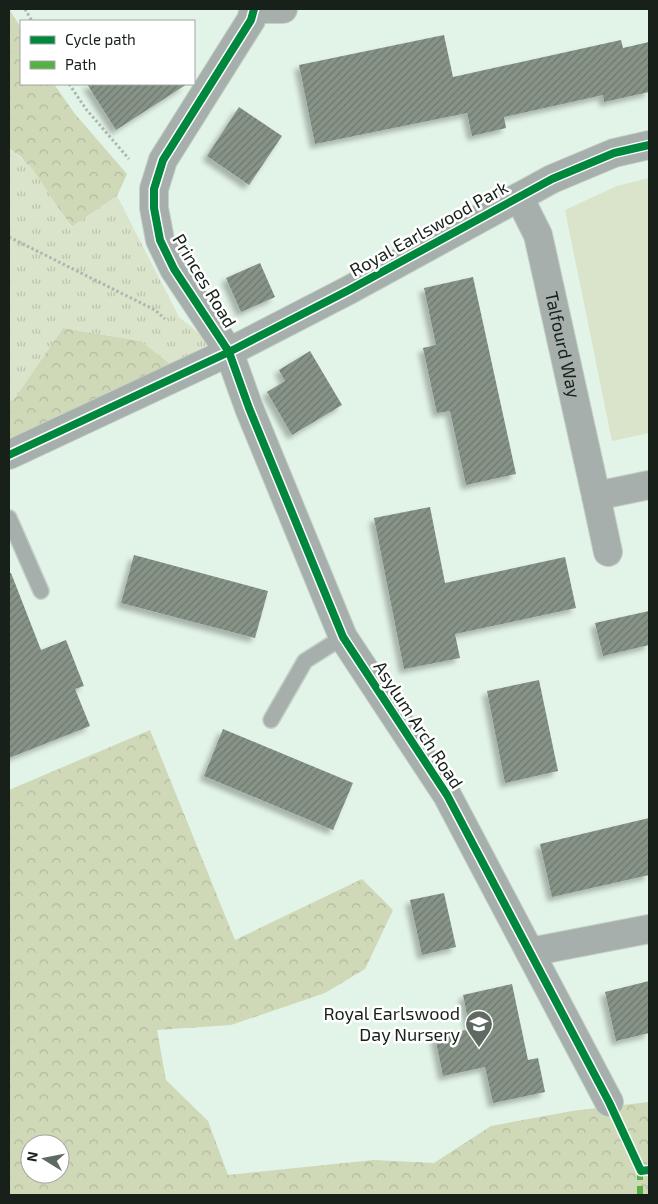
<svg xmlns="http://www.w3.org/2000/svg" width="658" height="1204" font-family="'Exo 2',sans-serif">
<defs>
<pattern id="forest-crowns" width="20" height="18" patternUnits="userSpaceOnUse" patternTransform="scale(1.25)"><rect width="20" height="18" fill="#cfd9b8"/><path d="M2 6a3 3 0 1 1 6 0M12 15a3 3 0 1 1 6 0" fill="none" stroke="#b1ba9e"/></pattern>
<pattern id="park-tufts" width="24" height="20" patternUnits="userSpaceOnUse" patternTransform="scale(1.25)"><rect width="24" height="20" fill="#dae4ca"/><path d="M3 7l-1-3M5 7V3M7 7l1-3M15 17l-1-3M17 17v-4M19 17l1-3" fill="none" stroke="#bac3ad"/></pattern>
<pattern id="building-hatch" width="6" height="6" patternUnits="userSpaceOnUse" patternTransform="scale(1.25)"><rect width="6" height="6" fill="#879386"/><path d="M-1 1l2-2M0 6l6-6M5 7l2-2" fill="none" stroke="#6d786d"/></pattern>
<filter id="shadow"><feDropShadow dx="-4.5" dy="4.5" stdDeviation="2.5" flood-color="#0004"/></filter>
</defs>
<rect width="100%" height="100%" fill="#e2f3e7"/>
<g fill="url(#forest-crowns)" fill-rule="evenodd">
<polygon points="9,9 21,28 21,84 54,84 75,114 127,174 117,196 72,227 22,158 9,148"/>
<polygon points="63,328 141,341 173,366 9,441 9,401 14,399"/>
<path d="M150 730 235 940 362 879 393 910 365 969 325 993 231 1025 157 1030 166 1080 208 1121 228 1175 374 1160 434 1163 491 1126 572 1111 649 1102V1195H9V790ZM30 1144H60V1174H30Z"/>
</g>
<polygon fill="url(#park-tufts)" points="9,148 32,168 71,227 117,196 179,317 211,343 173,366 141,341 63,328 14,399 9,401"/>
<polygon fill="#dae4ca" points="649,178 649,433 612,441 565,210 617,186"/>
<g fill="url(#building-hatch)" filter="url(#shadow)">
<polygon points="444,35 453,77 621,40 623,48 649,42 649,92 604,102 603,95 504,117 506,128 472,136 467,113 315,144 299,65"/>
<polygon points="87,84 187,84 116,130"/>
<polygon points="239,107 282,136 249,185 207,156"/>
<polygon points="260,263 275,297 241,312 226,278"/>
<polygon points="473,277 516,474 466,485 450,411 437,413 423,348 436,345 424,288"/>
<polygon points="310,351 342,405 292,435 267,392 285,381 279,370"/>
<polygon points="430,507 445,583 565,557 576,608 455,634 460,658 404,669 374,518"/>
<polygon points="134,555 268,591 255,638 121,603"/>
<polygon points="9,573 11,573 41,650 66,640 84,686 75,689 90,726 9,758"/>
<polygon points="649,611 649,645 603,656 595,623"/>
<polygon points="539,680 558,771 505,783 487,691"/>
<polygon points="223,729 353,783 333,830 204,776"/>
<polygon points="649,818 649,875 552,897 540,844"/>
<polygon points="444,893 456,947 422,955 410,900"/>
<polygon points="649,981 649,1033 616,1041 605,992"/>
<polygon points="512,984 528,1060 538,1058 545,1092 493,1103 485,1067 443,1076 435,1037 470,1029 463,995"/>
</g>
<g fill="none" stroke-linecap="round" stroke-linejoin="round">
<g stroke="#c3d0c7" stroke-width="18">
<g id="service">
<polyline points="9,518 41,591"/>
<polyline points="271,720 305,661 343,637"/>
</g>
</g>
<g stroke="#c3d0c7" stroke-width="30">
<g id="minor">
<polyline points="254,9 251,20 163,160 154,189 154,208 160,240 174,269 229,352 249,408 343,637 447,795 609,1102"/>
<polyline points="254,9 283,9"/>
<path id="s1" d="M519 197 538 235 596 496 649 485"/>
<polyline points="9,455 229,352 349,290 552,179 614,153 649,145"/>
<polyline points="596,496 608,552"/>
<polyline points="530,952 649,929"/>
</g>
</g>
<g stroke="#adb7b0" stroke-width="3" stroke-dasharray="2.5 2.5" stroke-linecap="butt">
<polyline points="25,9 32,21"/>
<polyline points="69,84 86,109 129,159"/>
<polyline points="9,237 155,310 165,319"/>
</g>
<use href="#service" stroke="#a6afab" stroke-width="15"/>
<use href="#minor" stroke="#a6afab" stroke-width="28"/>
<polyline stroke="#55b145" stroke-width="6" stroke-dasharray="12 6" stroke-linecap="butt" points="640,1168 640,1195"/>
<g stroke="#fff" stroke-width="11">
<g id="cycleway">
<polyline points="254,9 251,20 163,160 154,189 154,208 160,240 174,269 229,352 249,408 343,637 447,795 609,1102 641,1171 649,1170"/>
<polyline points="9,455 229,352 349,290 552,179 614,153 649,145"/>
</g>
</g>
<use href="#cycleway" stroke="#00873e" stroke-width="8"/>
</g>
<defs>
<g id="school-pin" transform="scale(1.4375)"><path d="M0 17L-7.5 6A9.5 9.5 0 1 1 7.5 6Z" fill="#5e6a62" stroke="#fff"/><path d="M0-5L7-2L0 1L-7-2ZM-4 1L0 2.5L4 1V4Q0 6-4 4Z" fill="#fff"/></g>
</defs>
<g fill-rule="evenodd">
<use href="#school-pin" x="479" y="1024"/>
</g>
<g text-anchor="middle" stroke-width="5" stroke-linejoin="round" paint-order="stroke">
<g font-size="18" fill="#17211a" stroke="#fff">
<text transform="translate(429 229) rotate(-29)" y="6">Royal Earlswood Park</text>
<text transform="translate(204 281) rotate(59)" y="6">Princes Road</text>
<text dy="6" stroke="none"><textPath href="#s1" startOffset="155">Talfourd Way</textPath></text>
<text transform="translate(418 725) rotate(57)" y="6">Asylum Arch Road</text>
</g>
<g font-size="18" fill="#17211a" stroke="#fff" text-anchor="end">
<text x="460" y="1020">Royal Earlswood<tspan x="460" dy="21">Day Nursery</tspan></text>
</g>
</g>
<rect width="658" height="1204" fill="none" stroke="#17211a" stroke-width="20"/>
<rect x="20" y="20" width="175" height="65" fill="#ffffff" stroke="#a2a6a3"/>
<rect x="30" y="36" width="25" height="8" fill="#00873e" stroke="#a2a6a3"/>
<text x="65" y="45" font-size="15" fill="#17211a">Cycle path</text>
<rect x="30" y="61" width="25" height="8" fill="#55b145" stroke="#a2a6a3"/>
<text x="65" y="70" font-size="15" fill="#17211a">Path</text>
<g transform="translate(45 1159) rotate(280)"><circle r="24" fill="#ffffff" stroke="#a2a6a3"/>
<path d="M0-4L9 19L0 12L-9 19Z" fill="#5e6a62"/>
<text y="-8" font-size="14" font-weight="bold" text-anchor="middle" fill="#17211a">N</text>
</g>
</svg>
